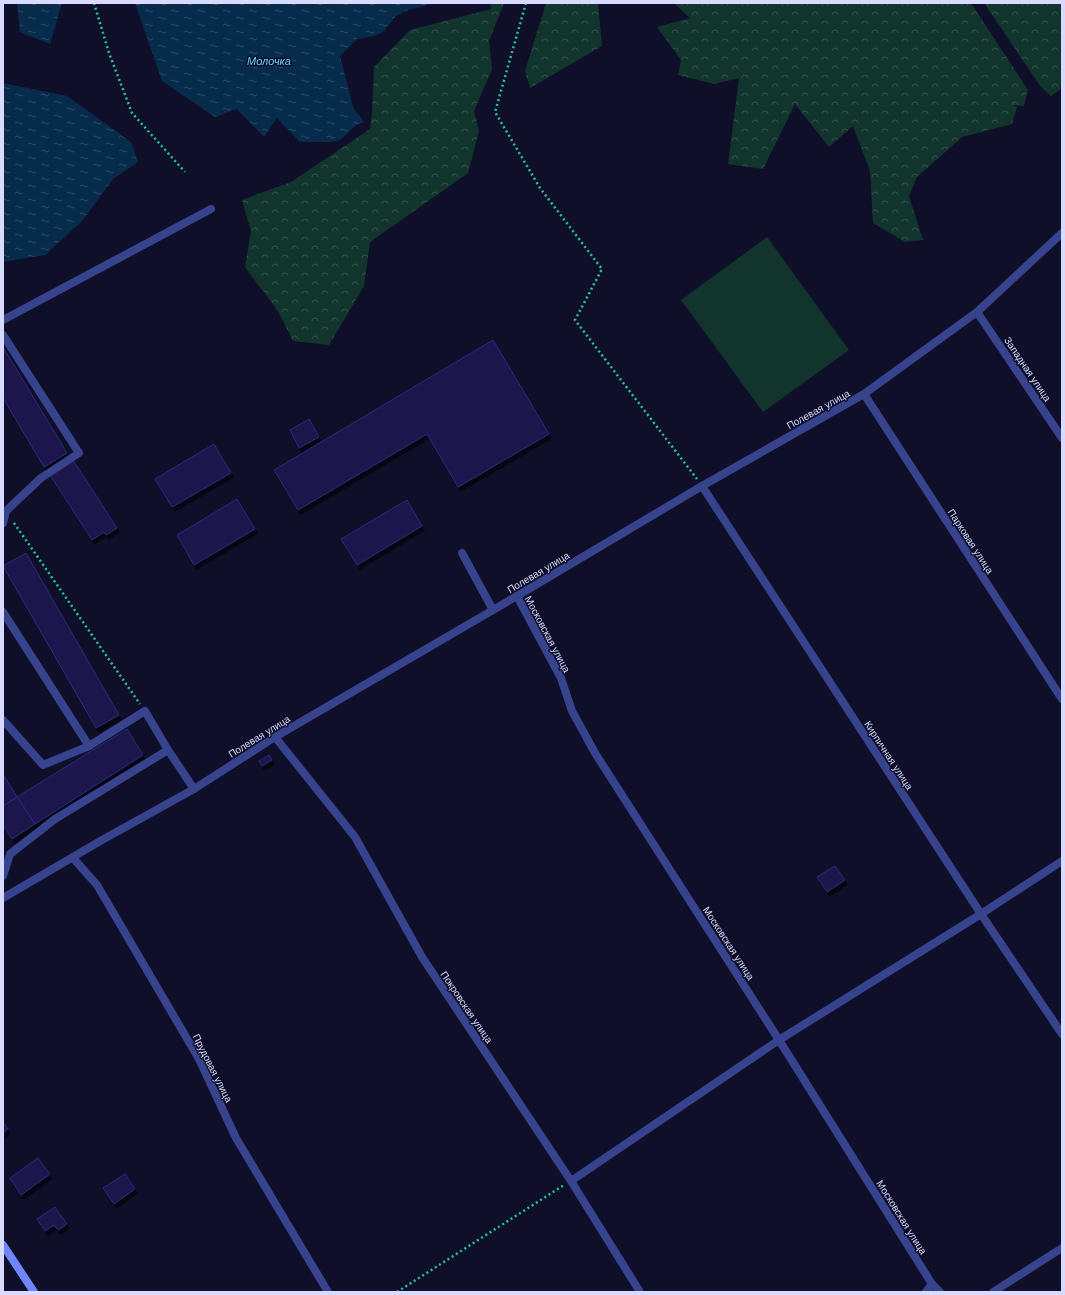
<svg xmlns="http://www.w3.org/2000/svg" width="1065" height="1295" font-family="Arial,sans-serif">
<defs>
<pattern id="forest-crowns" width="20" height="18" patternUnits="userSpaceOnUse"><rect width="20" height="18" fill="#11352d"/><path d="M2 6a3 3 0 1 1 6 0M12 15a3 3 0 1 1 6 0" fill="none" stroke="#33524c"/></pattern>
<pattern id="water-ripples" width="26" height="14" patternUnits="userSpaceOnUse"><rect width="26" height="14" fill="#072c4b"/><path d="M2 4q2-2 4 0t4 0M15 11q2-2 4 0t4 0" fill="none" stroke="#2a4a66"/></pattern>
<filter id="shadow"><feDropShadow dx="2.5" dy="4.5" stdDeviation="0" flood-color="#0009"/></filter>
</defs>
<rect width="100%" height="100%" fill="#0f0f2a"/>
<g fill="url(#forest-crowns)">
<polygon points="490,3 504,3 489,41 492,69 474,111 479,131 468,173 370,242 364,286 329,345 293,341 278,311 245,267 251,231 242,200 291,182 370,129 372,113 374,67 410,30 491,9"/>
<polygon points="546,3 598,3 602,46 530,88 525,71"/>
<polygon points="674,3 971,3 1028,90 1024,106 1013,105 1017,107 1012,124 962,137 917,177 909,196 923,240 905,242 873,223 870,171 853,126 829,147 795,104 763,169 728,164 739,78 714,84 678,75 681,60 657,27 690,18"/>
<polygon points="984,3 1062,3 1062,88 1051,96 1041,87"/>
</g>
<polygon fill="#11352d" points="767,237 849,350 763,412 681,300"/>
<g fill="url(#water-ripples)">
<polygon points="17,3 62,3 50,44 20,32"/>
<polygon points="135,3 436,3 408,10 396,16 384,31 375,36 357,39 340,56 354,110 360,116 364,122 356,125 340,140 330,142 300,142 277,118 264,137 237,109 215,117 162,81"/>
<polygon points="3,83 67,96 131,142 138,162 113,179 82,221 45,255 3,262"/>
</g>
<g fill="#1a194d" stroke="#2b2a7a" filter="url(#shadow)">
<polygon points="493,340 549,434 458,487 427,434 298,510 274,470"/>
<polygon points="3,347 67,453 44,467 3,398"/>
<polygon points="309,419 319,437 299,448 290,430"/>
<polygon points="214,444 231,473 172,507 155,479"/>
<polygon points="73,460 117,528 106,535 104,532 92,540 50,475"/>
<polygon points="237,499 255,529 194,565 177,535"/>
<polygon points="407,500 422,526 357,565 341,539"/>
<polygon points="26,553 119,715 96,728 3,566"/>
<polygon points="127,729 143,755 35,824 17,797"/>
<polygon points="269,755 272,760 262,766 259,761"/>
<polygon points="3,774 17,797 3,806"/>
<polygon points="17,797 35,824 12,839 3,825 3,806"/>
<polygon points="835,866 845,880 827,892 817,877"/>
<polygon points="3,1122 8,1129 3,1133"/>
<polygon points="38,1158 50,1174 21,1195 10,1178"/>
<polygon points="125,1174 135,1189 114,1204 103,1188"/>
<polygon points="55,1207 67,1224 58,1230 54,1225 45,1231 37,1219"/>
</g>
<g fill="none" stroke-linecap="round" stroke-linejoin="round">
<g stroke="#28c49e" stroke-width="2.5" stroke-dasharray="2 3" stroke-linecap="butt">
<polyline points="94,3 109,53 132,113 185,172"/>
<polyline points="526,3 495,112 540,188 602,269 575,320 697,479"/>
<polyline points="14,523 140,704"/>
<polyline points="397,1292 564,1185"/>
</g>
<g stroke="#37438c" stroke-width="8">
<polyline points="3,320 211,209"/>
<polyline points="3,335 79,453 41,478 6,511 3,523"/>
<polyline points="462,553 493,610"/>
<polyline points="3,612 89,746 145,711 168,750 194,789"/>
<polyline points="3,720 43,765 89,746"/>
<polyline points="3,876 10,854 55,819 168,750"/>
</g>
<g stroke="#37438c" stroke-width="8">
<polyline points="977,312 1062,438"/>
<polyline points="864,394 1062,699"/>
<polyline points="702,486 981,914 1062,1034"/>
<polyline points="517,596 561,678 572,711 595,753 779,1040 932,1284 940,1292"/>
<polyline points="275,737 355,837 422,957 571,1181 640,1292"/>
<polyline points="73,858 97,885 199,1059 236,1138 328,1292"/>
<polyline points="571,1181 779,1040 981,914 1062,861"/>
<polyline points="926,1292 932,1284"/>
<polyline points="993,1292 1062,1248"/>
</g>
<polyline stroke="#37438c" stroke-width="8" points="3,898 102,840 194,789 275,737 517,596 702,486 864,394 977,312 1062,233"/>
<polyline stroke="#6f86ff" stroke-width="8" points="3,1245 34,1292"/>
</g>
<g text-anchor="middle" stroke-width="3" stroke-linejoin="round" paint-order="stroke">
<g font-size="10" fill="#d8dbff" stroke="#0f0f2a">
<text transform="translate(1028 369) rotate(56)" y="4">Западная улица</text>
<text transform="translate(818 409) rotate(-29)" y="4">Полевая улица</text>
<text transform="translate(971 541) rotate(57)" y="4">Парковая улица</text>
<text transform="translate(538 572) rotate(-31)" y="4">Полевая улица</text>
<text transform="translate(548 634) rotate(62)" y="4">Московская улица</text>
<text transform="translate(259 736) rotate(-32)" y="4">Полевая улица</text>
<text transform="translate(889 755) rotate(57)" y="4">Кирпичная улица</text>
<text transform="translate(729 943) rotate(57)" y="4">Московская улица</text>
<text transform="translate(467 1007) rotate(56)" y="4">Покровская улица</text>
<text transform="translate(213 1068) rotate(63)" y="4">Прудовая улица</text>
<text transform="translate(902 1217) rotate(58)" y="4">Московская улица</text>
</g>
<g font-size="11" font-style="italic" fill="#66d4ff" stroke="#0f0f2a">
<text x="269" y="65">Молочка</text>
</g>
</g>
<rect width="1065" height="1295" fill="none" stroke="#d8dbff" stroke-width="8"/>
</svg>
